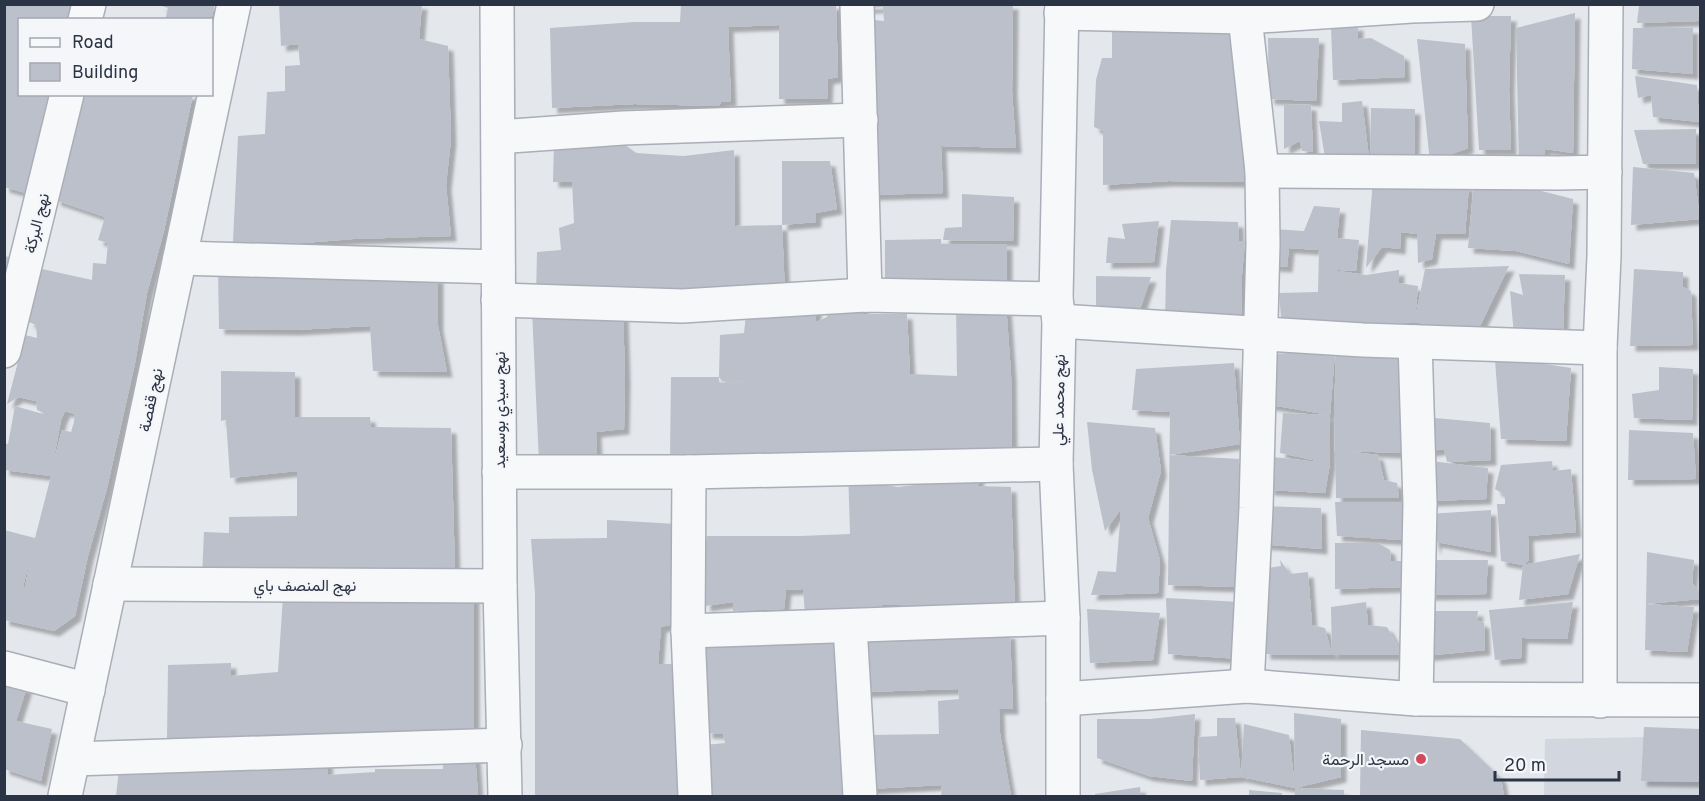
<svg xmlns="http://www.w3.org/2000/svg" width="1705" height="801" font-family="Overpass,Vazirmatn,sans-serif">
<defs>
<filter id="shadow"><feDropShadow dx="5.5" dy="5.5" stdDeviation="1.5" flood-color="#0004"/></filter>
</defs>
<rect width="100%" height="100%" fill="#e4e7ec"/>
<polygon fill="#d2d6de" points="1700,736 1700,796 1544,796 1545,739"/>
<g fill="#bbc0ca" fill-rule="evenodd" filter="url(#shadow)">
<polygon points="4,4 77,4 74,20 20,20 20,94 57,94 33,195 4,187"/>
<polygon points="215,4 211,20 165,20 168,8 159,5"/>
<polygon points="279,4 422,4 419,39 448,46 451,139 446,185 451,236 353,239 278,245 233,242 238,136 265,134 267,92 285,91 285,66 300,65 298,44 281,46"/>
<polygon points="681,4 836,4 838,77 828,79 827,99 779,99 779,25 728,27 731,101 721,102 719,106 635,104 552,108 550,28 635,22 680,22"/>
<polygon points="861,4 1013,4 1012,91 1016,148 941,146 943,193 868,195 866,19 884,21 883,7 861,9"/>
<polygon points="1662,4 1699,4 1698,21 1637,23 1639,6"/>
<polygon points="1575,13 1573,153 1545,149 1542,168 1519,167 1516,28"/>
<polygon points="1471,16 1511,16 1509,89 1511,150 1479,150"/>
<polygon points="1358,25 1358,39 1371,38 1404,56 1405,77 1333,80 1331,27"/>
<polygon points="1172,27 1235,33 1239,79 1244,88 1244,182 1169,181 1103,185 1103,131 1094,127 1096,80 1102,58 1112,58 1112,28"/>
<polygon points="1633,28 1693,28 1693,74 1632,69"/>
<polygon points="1268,38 1319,38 1316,101 1269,99"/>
<polygon points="1417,39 1465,44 1468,148 1430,162"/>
<polygon points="1635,76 1697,85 1699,122 1653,117 1651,95 1638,98"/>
<path d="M76 94H193L164 231 147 293 135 363 107 488 88 556 75 616 54 631 4 620V530L35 538 51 476 4 470V443L8 444 15 406 57 418 37 410 36 401 18 397 7 404 25 335 37 338 36 325 29 322 42 269 92 280 93 263 106 264 108 243 98 240 105 217 55 200ZM65 411 75 414 74 422 71 432 62 430 52 468 61 420ZM31 554 25 588 23 587Z"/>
<polygon points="1362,101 1370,166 1371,108 1415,109 1414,163 1370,166 1326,164 1319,121 1342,122 1342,103"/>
<polygon points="1284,104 1311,105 1313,152 1302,151 1300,141 1284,149"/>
<polygon points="1696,129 1696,164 1643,164 1634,130"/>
<polygon points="618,140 636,153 684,156 734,150 735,226 782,225 785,294 536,296 537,252 561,250 559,228 574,223 572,182 553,182 554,143"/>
<polygon points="782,161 830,161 837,209 816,213 816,222 782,225"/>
<polygon points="1633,167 1694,173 1700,219 1631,225"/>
<polygon points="1373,179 1418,190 1447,180 1469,186 1465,234 1436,234 1432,259 1418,263 1417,225 1417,234 1401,232 1400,249 1382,247 1366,268"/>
<polygon points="1474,180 1518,185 1573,199 1569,264 1516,251 1468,248"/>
<polygon points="962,194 1014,197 1013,241 943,240 945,228 962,227"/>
<polygon points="1314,206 1340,208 1337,238 1359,240 1356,271 1324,269 1366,275 1399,270 1399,283 1418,286 1415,319 1425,269 1509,266 1476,334 1414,322 1367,329 1282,329 1279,293 1318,292 1319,250 1289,248 1287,267 1270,266 1274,229 1304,231"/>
<polygon points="1171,220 1238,222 1239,241 1245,241 1242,275 1241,330 1165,324 1166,271"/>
<polygon points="1159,221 1154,262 1106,263 1108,237 1125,239 1122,224"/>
<polygon points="941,239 941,244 1007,244 1007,294 885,292 885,240"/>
<polygon points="4,256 14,258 4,298"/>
<polygon points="218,269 438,277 438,326 447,372 373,371 370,326 294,330 219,329"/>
<polygon points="1634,269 1683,272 1683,287 1691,291 1693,345 1630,346"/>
<polygon points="1519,274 1565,275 1563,333 1514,335 1510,291 1523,295"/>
<polygon points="1096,276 1151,277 1138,315 1096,315"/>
<polygon points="956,304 1006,304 1011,374 1012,451 670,459 671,377 719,377 719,383 757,382 722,381 719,377 720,335 744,333 746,315 816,307 816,322 827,317 831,306 863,306 863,314 907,314 910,374 957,376"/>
<polygon points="623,310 625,378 624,429 596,432 597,454 539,462 532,311"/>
<polygon points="1335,351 1330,415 1265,404 1269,354"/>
<polygon points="1336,356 1404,358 1399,408 1402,453 1345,451 1378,455 1384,480 1397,483 1399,498 1336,498 1334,409"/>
<polygon points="1495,360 1532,362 1571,368 1566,441 1501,439"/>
<polygon points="1234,363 1240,444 1169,455 1239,459 1236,587 1168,585 1170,412 1132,410 1136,369"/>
<polygon points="1659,367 1693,369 1692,420 1634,418 1632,394 1659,390"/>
<polygon points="221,371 295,372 295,417 370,417 371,427 451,428 455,571 202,576 204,532 229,533 229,517 297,516 297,471 230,478 226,420 221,421"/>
<polygon points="1283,413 1330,415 1330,463 1325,493 1269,490 1264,456 1327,463 1280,453"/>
<polygon points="1424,417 1490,423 1491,460 1447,462 1444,449 1424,452"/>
<polygon points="1087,422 1155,428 1161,471 1148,518 1160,560 1158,593 1091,595 1098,571 1116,572 1121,509 1105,531 1092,470"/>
<polygon points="1629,430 1693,433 1696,479 1628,480"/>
<polygon points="1431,461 1488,468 1486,499 1429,501"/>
<polygon points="1552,461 1553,471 1571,469 1576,532 1528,536 1529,560 1523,565 1501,561 1497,504 1505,504 1505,495 1495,489 1501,465"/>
<polygon points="848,469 878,470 880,484 898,487 915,485 917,469 979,472 978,486 1011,487 1015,610 900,612 900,605 882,605 881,618 805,614 803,589 786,590 784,609 733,611 733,602 705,606 704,548 707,536 800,536 850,534"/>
<polygon points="1335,502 1411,502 1402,540 1337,536"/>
<polygon points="1262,506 1321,508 1322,549 1260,544"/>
<polygon points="1491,510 1491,552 1436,542 1435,550 1428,514"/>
<polygon points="607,520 677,524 678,623 661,627 658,664 677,664 679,796 535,796 535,594 531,539 607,538"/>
<polygon points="1335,543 1378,543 1390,550 1391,561 1405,561 1404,587 1335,589"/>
<polygon points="1647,552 1694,560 1692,583 1698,589 1700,599 1646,604"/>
<polygon points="1580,554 1568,594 1519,600 1523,565"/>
<polygon points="1280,560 1290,574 1308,572 1312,625 1325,628 1332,655 1331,607 1366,602 1368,625 1387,627 1403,655 1332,655 1265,654 1262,569 1281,566"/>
<polygon points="1430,560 1488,560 1486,594 1429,595"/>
<polygon points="474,594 474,738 167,739 168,665 231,663 231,676 278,672 283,596"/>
<polygon points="1166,598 1241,602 1240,659 1168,654"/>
<polygon points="1573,602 1567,639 1522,638 1521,658 1495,660 1489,610"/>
<polygon points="1646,604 1694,607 1687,652 1645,650"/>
<polygon points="1087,609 1160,613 1153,660 1090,663"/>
<polygon points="1427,611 1478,611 1477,620 1484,623 1485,650 1424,656"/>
<polygon points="704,633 848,634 850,796 707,796 705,745 725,743 723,734 707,733"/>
<polygon points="1010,633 1013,709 999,709 1000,733 1011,796 941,796 942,785 869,789 868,735 939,734 938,701 959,699 958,689 864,692 869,637"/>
<polygon points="4,683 27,687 16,721 52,729 41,781 4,769"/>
<polygon points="1294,713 1341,719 1341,777 1295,788 1344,790 1344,796 1295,796 1295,788 1241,777 1200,780 1198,737 1217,736 1217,718 1235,718 1241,777 1244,724 1289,735 1295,788"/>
<polygon points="1195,714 1192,781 1149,776 1097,758 1097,719 1150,719"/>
<polygon points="1644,727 1700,729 1700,782 1641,781"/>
<polygon points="1361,730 1460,739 1501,778 1504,796 1360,796"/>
<polygon points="443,753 475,754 478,796 116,796 120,761 327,757 328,775 375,772 375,769 443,769"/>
<polygon points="1140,787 1141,796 1095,796 1095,794"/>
<polygon points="1249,790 1282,793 1282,796 1249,796"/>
</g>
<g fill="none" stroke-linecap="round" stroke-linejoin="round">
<g stroke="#a9aeb7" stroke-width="36">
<g id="street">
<polyline points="497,4 500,586 505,796"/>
<polyline points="857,4 865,295"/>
<polyline points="1062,4 1056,299 1059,321 1056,464 1063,618 1063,796"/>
<polyline points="1061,13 1245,17 1412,6 1477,4"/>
<polyline points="1245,17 1262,171 1263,244 1256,508 1247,686"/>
<polyline points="85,20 89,4"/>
<polyline points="498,137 623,128 861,120"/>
<polyline points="1262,171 1559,173 1605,172"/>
<polyline points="180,258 498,267"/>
<polyline points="498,300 682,306 865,295 1056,299"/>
<polyline points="1059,321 1363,340 1600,348"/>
<polyline points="1415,342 1420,504 1416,699"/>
<polyline points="4,351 67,94"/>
<polyline points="499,472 689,472 1056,464"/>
<polyline points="689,472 688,631 695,796"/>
<polyline points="110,584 500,586"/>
<polyline points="850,626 860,796"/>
<polyline points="688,631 1063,618"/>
<polyline points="4,668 88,690"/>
<polyline points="1063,699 1247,686 1416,699 1700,700"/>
<polyline points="1600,701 1600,348 1604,256 1606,4"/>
<polyline points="73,759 505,745"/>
<polyline points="65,796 234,4"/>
</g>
</g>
<use href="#street" stroke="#f7f8fa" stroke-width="33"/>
</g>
<circle fill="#d1495b" stroke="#f4f6f9" stroke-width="2" cx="1421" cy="759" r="6"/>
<g text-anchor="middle" stroke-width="4.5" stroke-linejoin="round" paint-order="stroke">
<g font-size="16" fill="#2b3445" stroke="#f4f6f9">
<text transform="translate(36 223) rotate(-76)" y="6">نهج البركة</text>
<text transform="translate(150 400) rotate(-78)" y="6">نهج قفصة</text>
<text transform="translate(1058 400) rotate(-89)" y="6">نهج محمد علي</text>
<text transform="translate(499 410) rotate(-90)" y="6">نهج سيدي بوسعيد</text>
<text x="305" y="591">نهج المنصف باي</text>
</g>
<g font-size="16" fill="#2b3445" stroke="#f4f6f9" text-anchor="end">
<text x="1409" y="765">مسجد الرحمة</text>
</g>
</g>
<rect width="1705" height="801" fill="none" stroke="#2b3445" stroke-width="12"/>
<rect x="18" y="18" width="195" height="78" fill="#f4f6f9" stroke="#a4a8b1" stroke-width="1.5"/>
<rect x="30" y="38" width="30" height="9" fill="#f7f8fa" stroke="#a4a8b1" stroke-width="1.5"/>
<text x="72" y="48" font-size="18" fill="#2b3445">Road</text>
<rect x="30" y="63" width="30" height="18" fill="#bbc0ca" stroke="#a4a8b1" stroke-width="1.5"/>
<text x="72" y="78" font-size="18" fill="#2b3445">Building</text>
<path d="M1495 771v9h124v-9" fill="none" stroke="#2b3445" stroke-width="3"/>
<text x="1504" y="771" font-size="18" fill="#2b3445" stroke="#f4f6f9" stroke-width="4.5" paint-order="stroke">20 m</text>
</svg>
